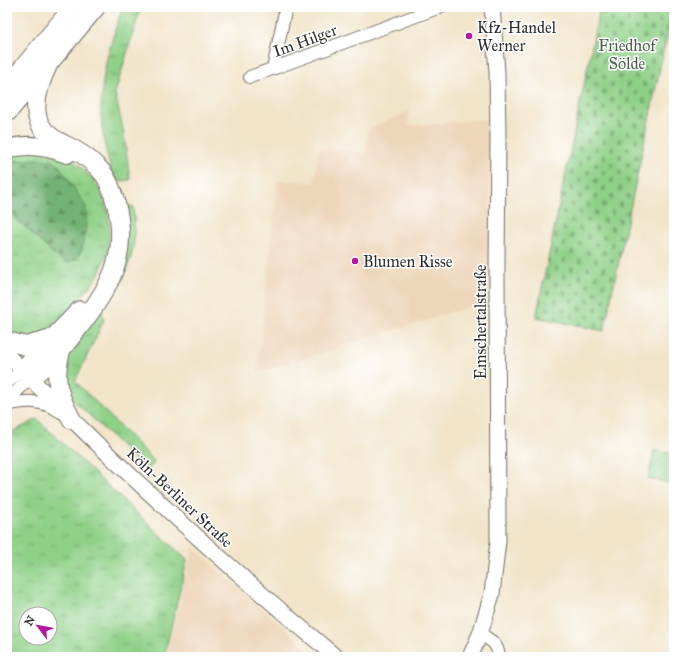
<svg xmlns="http://www.w3.org/2000/svg" width="681" height="664" font-family="'IM FELL Great Primer',serif">
<defs>
<pattern id="grass-tufts" width="24" height="20" patternUnits="userSpaceOnUse"><rect width="24" height="20" fill="#8fd087"/><path d="M3 7l-1-3M5 7V3M7 7l1-3M15 17l-1-3M17 17v-4M19 17l1-3" fill="none" stroke="#75a96f"/></pattern>
<pattern id="forest-firs" width="22" height="20" patternUnits="userSpaceOnUse"><rect width="22" height="20" fill="#73b274"/><path d="M5 1l3.5 6h-7zM16 11l3.5 6h-7z" fill="#5f915f"/></pattern>
<pattern id="cemetery-stones" width="16" height="16" patternUnits="userSpaceOnUse"><rect width="16" height="16" fill="#8fd087"/><path d="M2 7V4a2 2 0 0 1 4 0v3zM10 15v-3a2 2 0 0 1 4 0v3z" fill="#75a96f"/></pattern>
<pattern id="garden-furrows" width="10" height="10" patternUnits="userSpaceOnUse"><rect width="10" height="10" fill="#8fd087"/><path d="M-1 1l2-2M0 10L10 0M9 11l2-2" fill="none" stroke="#75a96f"/></pattern>
</defs>
<rect width="100%" height="100%" fill="#fff"/>
<filter id="ink" filterUnits="userSpaceOnUse"><feTurbulence type="fractalNoise" baseFrequency=".025" numOctaves="2"/><feDisplacementMap in="SourceGraphic" scale="8" xChannelSelector="R" yChannelSelector="G"/><feConvolveMatrix kernelMatrix="1 2 1 2 8 2 1 2 1" color-interpolation-filters="sRGB"/></filter>
<filter id="wash" filterUnits="userSpaceOnUse"><feTurbulence type="fractalNoise" baseFrequency=".012" numOctaves="4" result="noise"/><feDisplacementMap in="SourceGraphic" scale="16" xChannelSelector="R" yChannelSelector="G"/><feGaussianBlur stdDeviation="0.9" result="paint"/><feColorMatrix in="noise" values="0 0 0 0 0 0 0 0 0 0 0 0 0 0 0 0 0 1.4 0 .05"/><feComposite in="paint" operator="in"/></filter>
<g filter="url(#wash)">
<rect width="100%" height="100%" fill="#f1e4c9"/>
<g fill="#eed6bb">
<polygon points="409,111 408,126 490,119 490,300 257,373 278,180 314,183 320,147 365,153 369,129"/>
<polygon points="193,548 317,657 166,657"/>
</g>
<g fill="url(#grass-tufts)" stroke="#5d7e59" fill-rule="evenodd">
<path d="M123 7H141L115 93 124 134 130 180 114 182C108 160 102 138 101 115 100 79 110 41 123 7Z"/>
<path d="M29 149C41 152 63 155 73 161 114 188 121 246 92 284 79 301 61 317 46 333 35 337 17 337 7 329V210L56 256 18 160 7 162V153Z"/>
<path d="M133 206C137 239 134 254 120 285L113 282 120 209Z"/>
<polygon points="101,308 104,320 75,381 155,462 147,471 66,393 66,354"/>
<path d="M37 419 187 560 164 657H7V435ZM26 614H50V638H26Z"/>
</g>
<polygon fill="url(#forest-firs)" stroke="#4f6e50" points="36,159 52,160 60,167 86,207 86,226 82,249 77,259 67,263 56,256 7,210 7,162"/>
<polygon fill="url(#cemetery-stones)" stroke="#5d7e59" points="600,7 673,7 604,331 536,317"/>
<polygon fill="url(#garden-furrows)" stroke="#5d7e59" points="654,450 674,454 674,484 648,479"/>
</g>
<g filter="url(#ink)">
<g fill="none" stroke-linecap="round" stroke-linejoin="round">
<g stroke="#706c62" stroke-width="14">
<g id="minor">
<polyline points="273,69 286,7"/>
<polyline points="250,77 440,7"/>
<polyline points="7,383 22,370"/>
<polyline points="7,401 30,378"/>
<path d="M7 405C27 400 43 400 61 412"/>
<path d="M480 634C491 640 498 644 499 657"/>
</g>
</g>
<g stroke="#706c62" stroke-width="17">
<g id="major">
<path d="M7 355C112 461 221 562 336 657"/>
<polyline points="470,657 480,634 492,594 498,541 497,269 498,139 497,72 492,7"/>
</g>
</g>
<g stroke="#706c62" stroke-width="20">
<g id="highway">
<polyline points="7,87 73,7"/>
<polyline points="7,113 96,7"/>
<path d="M7 149C27 143 47 146 67 154"/>
<polyline points="7,341 26,346 52,339"/>
<path d="M61 351C53 380 58 394 72 420"/>
<polyline points="22,370 80,310"/>
<path d="M30 378C49 365 62 349 76 331 108 291 130 256 116 204 113 194 110 182 103 173 95 164 86 156 75 150 63 143 49 139 41 126 30 107 40 82 48 65"/>
</g>
</g>
<use href="#minor" stroke="#fff" stroke-width="12"/>
<use href="#major" stroke="#fff" stroke-width="15"/>
<use href="#highway" stroke="#fff" stroke-width="18"/>
</g>
</g>
<g fill="#b5179e" stroke="#fff" stroke-width="1.5">
<circle cx="469" cy="36" r="4"/>
<circle cx="355" cy="261" r="4"/>
</g>
<g text-anchor="middle" stroke-width="3" stroke-linejoin="round" paint-order="stroke">
<g font-size="16" fill="#2b2b2b" stroke="#fff" text-anchor="start">
<text x="477" y="33">Kfz-Handel<tspan x="477" dy="18">Werner</tspan></text>
<text x="363" y="267">Blumen Risse</text>
</g>
<g font-size="16" fill="#2b2b2b" stroke="#fff">
<text transform="translate(305 40) rotate(-20)" y="6">Im Hilger</text>
<text transform="translate(480 322) rotate(-90)" y="6">Emschertalstraße</text>
<text transform="translate(180 497) rotate(43)" y="6">Köln-Berliner Straße</text>
</g>
<g font-size="16" fill="#495d47" stroke="#fff">
<text x="627" y="51">Friedhof<tspan x="627" dy="18">Sölde</tspan></text>
</g>
</g>
<rect width="681" height="664" fill="none" stroke="#fff" stroke-width="24"/>
<g transform="translate(38 626) rotate(302)"><circle r="19" fill="#ffffff" stroke="#aaaaaa"/>
<path d="M0-3L7 15L0 10L-7 15Z" fill="#b5179e"/>
<text y="-6" font-size="11" font-weight="bold" text-anchor="middle" fill="#2b2b2b">N</text>
</g>
</svg>
